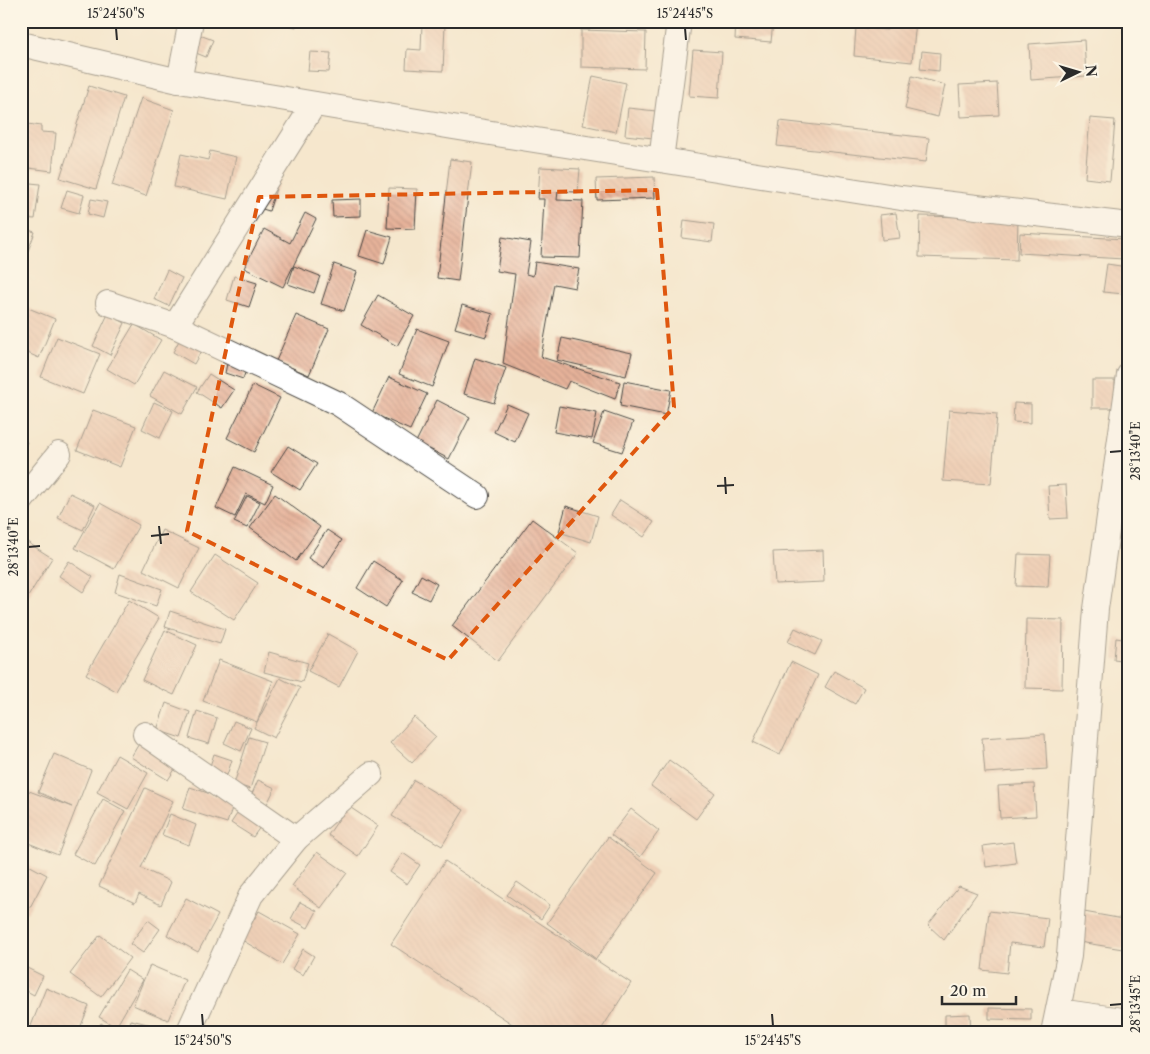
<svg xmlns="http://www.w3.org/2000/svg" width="1150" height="1054" font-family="'Libre Caslon Text',serif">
<defs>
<pattern id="building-back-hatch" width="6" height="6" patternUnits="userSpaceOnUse" patternTransform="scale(1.25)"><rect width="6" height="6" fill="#e6b29a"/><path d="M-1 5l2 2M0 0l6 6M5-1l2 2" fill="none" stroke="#c59985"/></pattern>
</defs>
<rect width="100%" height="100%" fill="#fcf5e5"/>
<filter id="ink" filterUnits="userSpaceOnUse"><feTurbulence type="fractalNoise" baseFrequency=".02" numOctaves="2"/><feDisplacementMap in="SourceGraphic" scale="10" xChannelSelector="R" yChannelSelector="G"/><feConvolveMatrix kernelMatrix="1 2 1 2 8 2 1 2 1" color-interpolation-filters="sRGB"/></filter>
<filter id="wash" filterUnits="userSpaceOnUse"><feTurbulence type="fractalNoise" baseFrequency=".0096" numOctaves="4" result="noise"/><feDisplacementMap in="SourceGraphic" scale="20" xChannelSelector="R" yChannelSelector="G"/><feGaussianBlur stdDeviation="1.12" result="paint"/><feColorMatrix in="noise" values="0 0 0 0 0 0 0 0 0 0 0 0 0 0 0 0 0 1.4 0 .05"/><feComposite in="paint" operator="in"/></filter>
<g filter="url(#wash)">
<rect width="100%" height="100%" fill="#f5e7cd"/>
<g id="blocks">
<g fill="url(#building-back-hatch)">
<polygon points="272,21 297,21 296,27"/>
<polygon points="736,21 773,21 771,42 735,39"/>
<polygon points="888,21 916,21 912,62 854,56 856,27 887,30"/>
<polygon points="1124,21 1129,21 1129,34 1123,33"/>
<polygon points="422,23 445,24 443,71 406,69 407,49 421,50"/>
<polygon points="581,30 646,32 645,69 581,67"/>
<polygon points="197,34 213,40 206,57 191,51"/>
<polygon points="1084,40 1086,76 1031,80 1029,44"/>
<polygon points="693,50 722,52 719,98 689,96"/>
<polygon points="922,51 940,53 939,71 920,69"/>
<polygon points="310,52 331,53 329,72 308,71"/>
<polygon points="593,76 626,83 616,132 583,125"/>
<polygon points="912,76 945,85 938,117 905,109"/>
<polygon points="997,83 999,115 961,117 959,85"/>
<polygon points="89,86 124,97 96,189 60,178"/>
<polygon points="141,98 174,110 146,196 112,185"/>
<polygon points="628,108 656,111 653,138 625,135"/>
<polygon points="1090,118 1115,120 1110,181 1085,178"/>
<polygon points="780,121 929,138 926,162 777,146"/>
<polygon points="21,123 41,126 41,132 56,133 52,171 21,167"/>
<polygon points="210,151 236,157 227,199 174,187 181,154 208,160"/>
<polygon points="450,159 472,162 458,281 437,278"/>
<polygon points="540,167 580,169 578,192 558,191 557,200 583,201 580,258 541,257 544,199 538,199"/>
<polygon points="654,177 655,198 597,200 596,179"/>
<polygon points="279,179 269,211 256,207"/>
<polygon points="21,182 40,184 35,219 21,218"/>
<polygon points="389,188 417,189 415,229 387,228"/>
<polygon points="67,190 84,195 79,213 61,208"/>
<polygon points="91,199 107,202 103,218 88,214"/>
<polygon points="361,199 361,216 333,217 332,200"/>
<polygon points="305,213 316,219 283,287 244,268 264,229 290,243"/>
<polygon points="896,213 900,238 882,240 880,215"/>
<polygon points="920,216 1018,218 1017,260 919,257"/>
<polygon points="684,220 714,224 712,242 682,238"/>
<polygon points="21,228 35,232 28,251 21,249"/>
<polygon points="367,230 392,237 384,264 359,256"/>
<polygon points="1020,233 1125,239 1124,259 1019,253"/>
<polygon points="502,237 531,242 526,274 533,276 535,262 579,269 575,288 554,284 541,357 620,382 615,399 569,381 565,389 503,364 515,274 497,271"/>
<polygon points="334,264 357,272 344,311 321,304"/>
<polygon points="1107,264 1127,267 1124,294 1103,292"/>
<polygon points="294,266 320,276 314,293 288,284"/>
<polygon points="167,270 182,278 169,306 154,299"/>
<polygon points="234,276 257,283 249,307 227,300"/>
<polygon points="378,295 414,316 397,346 361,325"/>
<polygon points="21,305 55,319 39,358 21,350"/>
<polygon points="462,305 493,314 486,337 455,328"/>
<polygon points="108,314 125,323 110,355 93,346"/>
<polygon points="296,315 329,329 309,375 276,361"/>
<polygon points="134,324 161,340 134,385 107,369"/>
<polygon points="417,329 449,341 432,387 399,374"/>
<polygon points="183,333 204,345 194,364 173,352"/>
<polygon points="57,337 100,354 83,394 41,377"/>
<polygon points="562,338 632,353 626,376 557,360"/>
<polygon points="475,358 506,368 494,403 464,394"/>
<polygon points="228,359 248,364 243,379 225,373"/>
<polygon points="164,370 197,387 182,414 150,396"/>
<polygon points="209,374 234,390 222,408 197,392"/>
<polygon points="389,377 427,394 410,430 372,413"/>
<rect x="1092" y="380" width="23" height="28"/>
<polygon points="624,381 671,390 666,415 620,406"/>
<polygon points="253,385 280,398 254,452 227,438"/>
<polygon points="437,400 470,417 449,459 416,442"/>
<polygon points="154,402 173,411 160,438 142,429"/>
<polygon points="1014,403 1031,404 1031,423 1013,422"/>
<polygon points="507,404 528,413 515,442 494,432"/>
<polygon points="559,406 597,413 592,439 554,432"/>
<polygon points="93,410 136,426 120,467 77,450"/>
<polygon points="949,410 997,414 991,484 943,481"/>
<polygon points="604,412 633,422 622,452 593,443"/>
<polygon points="21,439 27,442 21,453"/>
<polygon points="288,446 317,464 300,490 271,472"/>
<polygon points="235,467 273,485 265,503 246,494 235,517 216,508"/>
<polygon points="1066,485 1068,518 1050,519 1048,486"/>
<polygon points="70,493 95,505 83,530 58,518"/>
<polygon points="275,494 320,527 296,561 250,528"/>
<polygon points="247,496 260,502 247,528 234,522"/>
<polygon points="620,500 654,522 644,537 611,515"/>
<polygon points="100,503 139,525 114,569 75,548"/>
<polygon points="566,506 598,516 591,542 559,532"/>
<polygon points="532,519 578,553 498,661 452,626"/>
<polygon points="162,530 199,548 179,588 143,570"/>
<polygon points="327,530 342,540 324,568 308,558"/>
<polygon points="27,542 52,558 21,608 21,550"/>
<polygon points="823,550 824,582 775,584 773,552"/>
<polygon points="1018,554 1050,555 1048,587 1016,586"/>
<polygon points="215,555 258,583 234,620 191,592"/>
<polygon points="69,561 93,577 83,592 59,576"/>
<polygon points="373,561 403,580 386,607 357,588"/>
<polygon points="120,574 162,589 156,606 115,592"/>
<polygon points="421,575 437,584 429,600 412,592"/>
<polygon points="129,600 159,618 116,691 86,674"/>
<polygon points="170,611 225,629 220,644 165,627"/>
<polygon points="1026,619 1063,620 1062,689 1025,688"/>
<polygon points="795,628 822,641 815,655 788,642"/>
<polygon points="165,630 197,645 174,695 142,680"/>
<polygon points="328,634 358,651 339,687 308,671"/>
<polygon points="1116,638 1129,640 1129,661 1114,659"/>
<polygon points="269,652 308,663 302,682 264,672"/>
<polygon points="219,660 273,681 257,722 203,701"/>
<polygon points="791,662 818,675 780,755 753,742"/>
<polygon points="834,671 864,688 855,704 825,687"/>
<polygon points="280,678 300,688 274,738 254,728"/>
<polygon points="166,703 190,712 181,738 157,730"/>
<polygon points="197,711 217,718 209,744 189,738"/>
<polygon points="414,717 436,737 412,763 390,743"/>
<polygon points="234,721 251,728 241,751 224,743"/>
<polygon points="1045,734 1047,769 985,773 982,738"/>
<polygon points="249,737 265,742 250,789 234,784"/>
<polygon points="140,742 177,766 168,780 131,757"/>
<polygon points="54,754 91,770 58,855 21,840 21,788 72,807 38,792"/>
<polygon points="214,754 232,760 227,775 209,769"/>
<polygon points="117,755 148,773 128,809 97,792"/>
<polygon points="669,760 715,793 696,819 651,786"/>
<polygon points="258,780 275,788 267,804 251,796"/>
<polygon points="414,780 464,810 442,846 392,816"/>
<polygon points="1034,784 1036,816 1000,818 998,786"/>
<polygon points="190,787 234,802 227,823 183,809"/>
<polygon points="145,788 173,801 141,868 171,882 161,905 139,894 135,903 99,886"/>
<polygon points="103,799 125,811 95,866 73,854"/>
<polygon points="243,805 265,820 253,837 231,823"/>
<polygon points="348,806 378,826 358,856 328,835"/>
<polygon points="631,809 659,831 640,857 611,835"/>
<polygon points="170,814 196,825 189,845 162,835"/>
<polygon points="608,837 657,873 596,959 547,923"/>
<polygon points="1013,842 1016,863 986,867 983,846"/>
<polygon points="317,852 347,873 321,908 292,886"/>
<polygon points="403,853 420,865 407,884 390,872"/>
<polygon points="21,861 47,875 27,913 21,909"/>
<polygon points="445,861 631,983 599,1033 526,1033 391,944"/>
<polygon points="517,882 550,905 541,919 507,895"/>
<polygon points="959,886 977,893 944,940 928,925"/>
<polygon points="186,898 218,915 198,952 167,935"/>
<polygon points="300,902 317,911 308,928 291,919"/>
<polygon points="259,911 300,934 282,964 242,940"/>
<polygon points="989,911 1048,918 1044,947 1010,943 1007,973 982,970"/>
<polygon points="1084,912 1129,920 1129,950 1079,942"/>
<polygon points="148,920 160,929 143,953 130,944"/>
<polygon points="100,935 130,958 101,997 70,974"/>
<polygon points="303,949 314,956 303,975 292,969"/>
<polygon points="21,965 43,976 34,995 21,988"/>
<polygon points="150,965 185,980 168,1020 133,1005"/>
<polygon points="127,970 143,980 116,1027 99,1017"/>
<polygon points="46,988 89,1006 78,1033 29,1031"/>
<polygon points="989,1008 1031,1009 1031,1020 989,1019"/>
<polygon points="970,1014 971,1033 945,1033 945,1015"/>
<polygon points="131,1020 164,1028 162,1033 128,1033"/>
<polygon points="1082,1020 1124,1027 1123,1033 1080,1033"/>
<polygon points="101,1023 116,1033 95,1033"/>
</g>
</g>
</g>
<g filter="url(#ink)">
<use href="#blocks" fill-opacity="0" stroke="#494743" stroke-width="1"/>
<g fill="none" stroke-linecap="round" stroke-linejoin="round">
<g stroke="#494743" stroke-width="26">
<g id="minor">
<polyline points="21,44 179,81 453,127 901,198 1129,225"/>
<polyline points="179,81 191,21"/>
<polyline points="661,160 679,21"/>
<polyline points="108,303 175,326 339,404 477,496"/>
<polyline points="175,326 314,104"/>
<polyline points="21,501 59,454"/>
<polyline points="145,734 296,839"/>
<polyline points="1058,1011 1129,1021"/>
<polyline points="188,1033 251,895 296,839 371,774"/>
<polyline points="1053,1033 1069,956 1096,609 1129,375"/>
</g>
</g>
<use href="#minor" stroke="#fff" stroke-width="24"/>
</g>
</g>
<path d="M0 0H1150V1054H0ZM657 190 674 407 448 660 187 531 259 197Z" fill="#f5e7cd" fill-opacity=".55" fill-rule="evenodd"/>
<path fill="none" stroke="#df570e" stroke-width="4" stroke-dasharray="10 6" stroke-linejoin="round" d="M657 190 674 407 448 660 187 531 259 197Z"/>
<path fill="none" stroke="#2b2b2b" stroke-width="2" d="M116 28 117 40M685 28 686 40M1110 452 1122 451M725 477 726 494M717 486 734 485M159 526 161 544M151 536 169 534M28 547 40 546M1110 1005 1122 1004M202 1014 203 1026M772 1014 773 1026"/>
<rect width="1150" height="1054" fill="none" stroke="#fcf5e5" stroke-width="55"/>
<g transform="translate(1078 72) rotate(85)" stroke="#fcf5e5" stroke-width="4" paint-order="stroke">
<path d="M0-4L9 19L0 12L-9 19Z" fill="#2b2b2b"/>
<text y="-8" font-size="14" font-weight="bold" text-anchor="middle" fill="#2b2b2b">N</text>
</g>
<path d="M942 996v8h74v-8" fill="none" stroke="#2b2b2b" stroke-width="2.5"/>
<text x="950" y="996" font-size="15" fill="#2b2b2b" stroke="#fcf5e5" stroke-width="4" paint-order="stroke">20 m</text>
<rect x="28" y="28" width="1094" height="998" fill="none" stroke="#2b2b2b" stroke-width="2"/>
<g font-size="12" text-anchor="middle" fill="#2b2b2b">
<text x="116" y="18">15°24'50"S</text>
<text x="685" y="18">15°24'45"S</text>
<text transform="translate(1136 451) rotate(-90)" y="4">28°13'40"E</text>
<text transform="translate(14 547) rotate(-90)" y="4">28°13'40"E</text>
<text transform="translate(1136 1004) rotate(-90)" y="4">28°13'45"E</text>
<text x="203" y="1045">15°24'50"S</text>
<text x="773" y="1045">15°24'45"S</text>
</g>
</svg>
